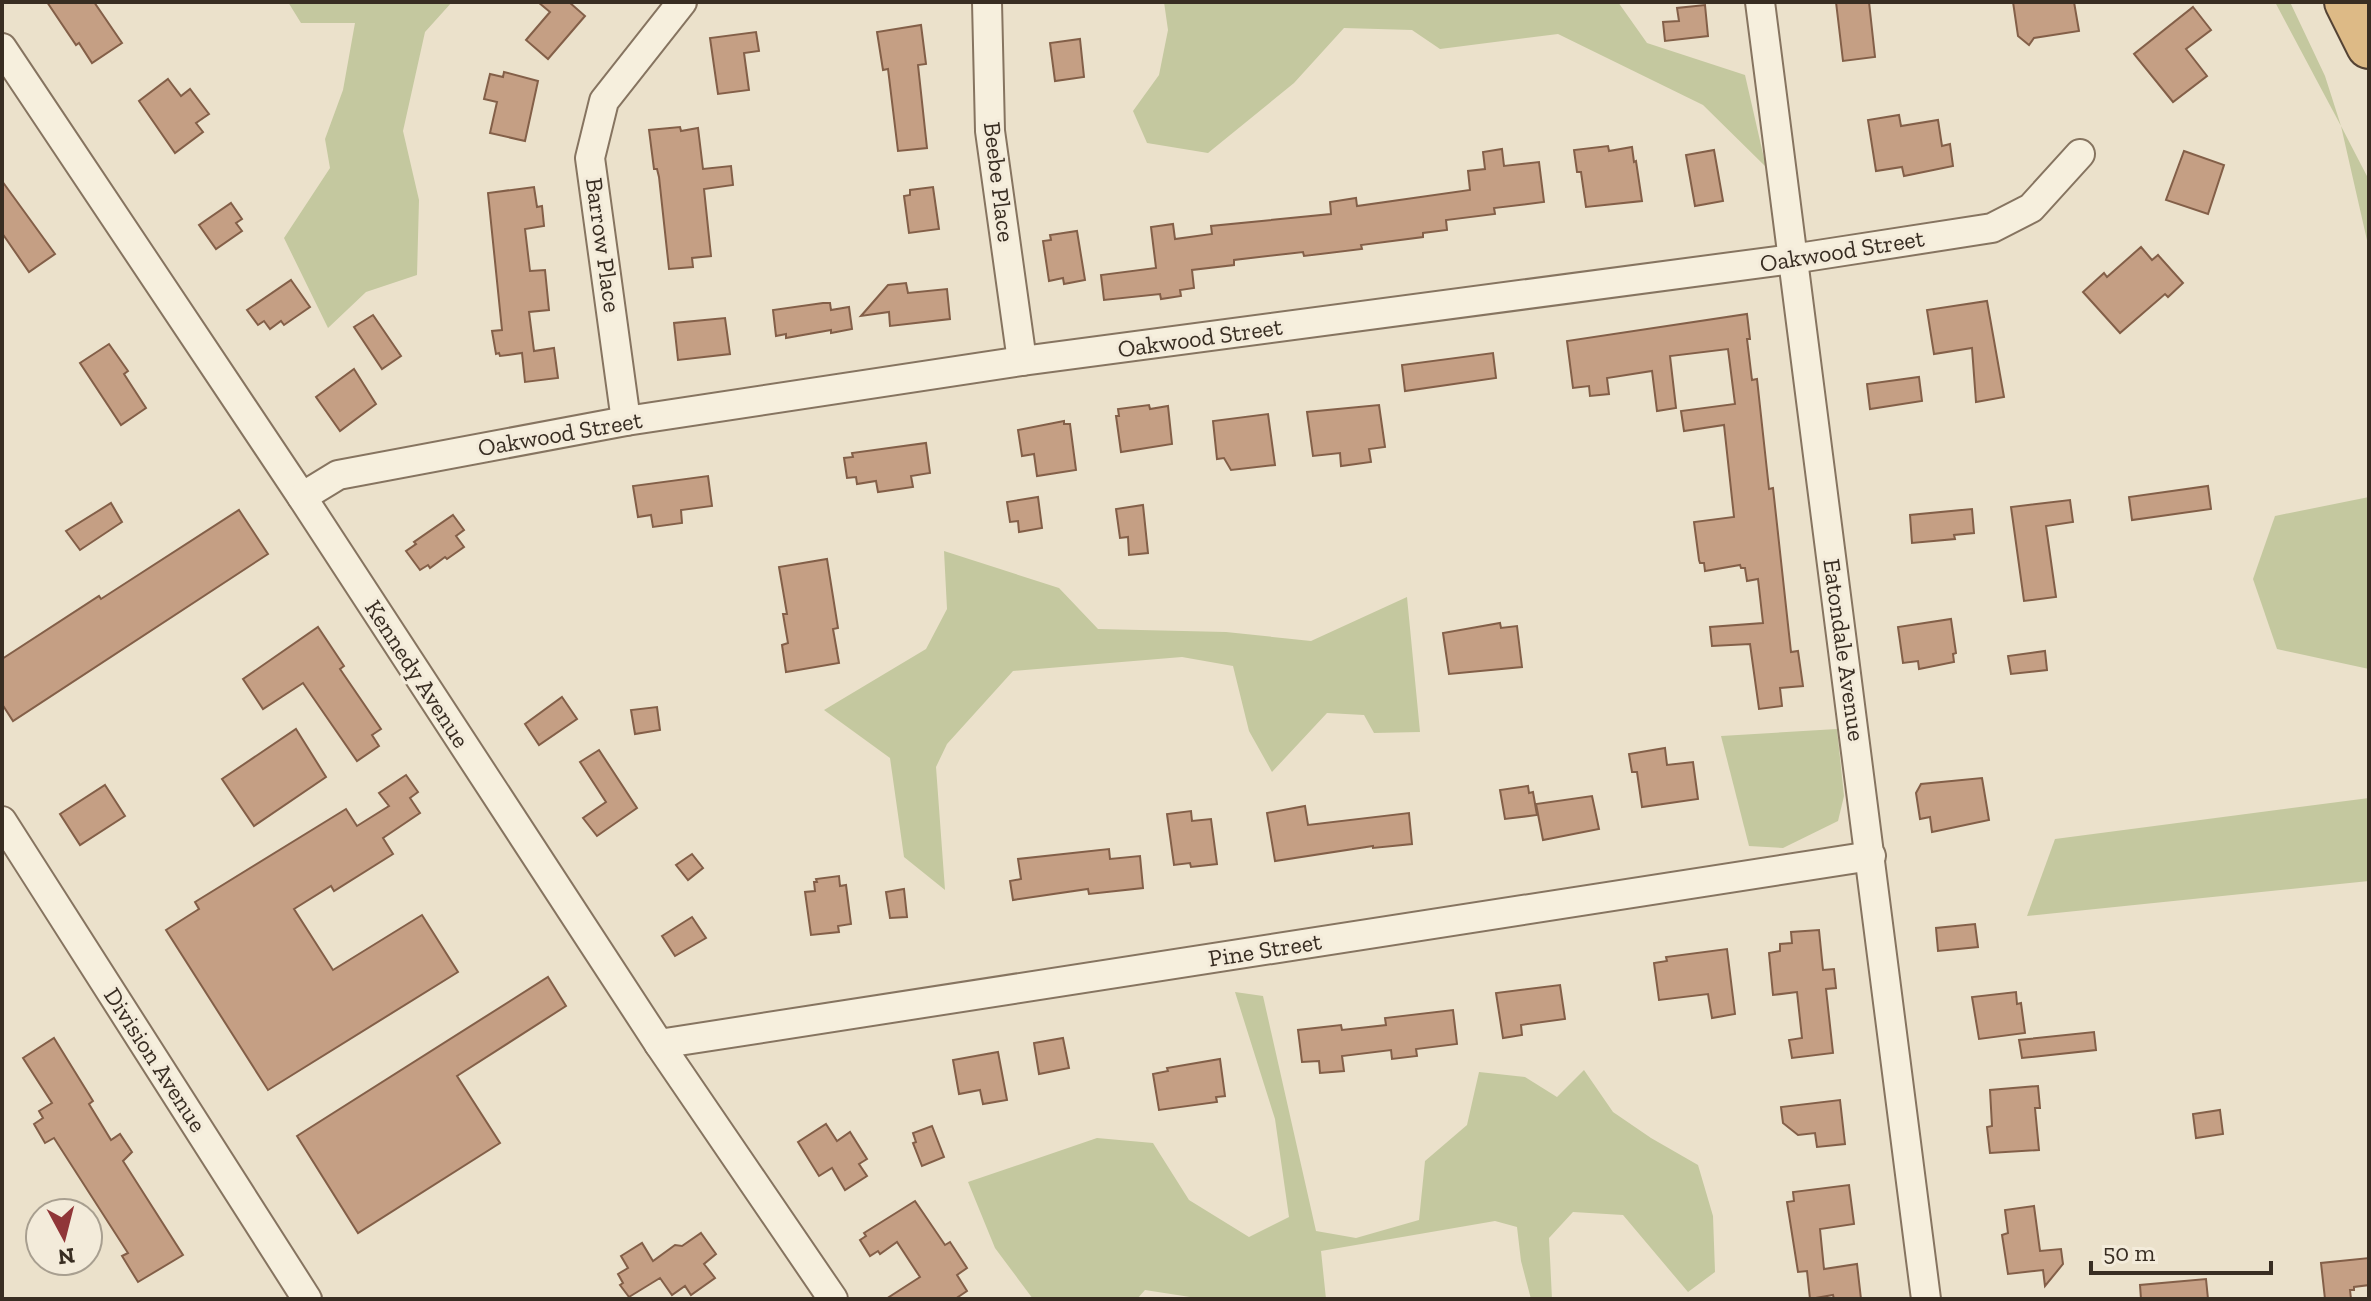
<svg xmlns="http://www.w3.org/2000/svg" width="2371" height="1301" font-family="'Zilla Slab',serif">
<rect width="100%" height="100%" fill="#ebe1cb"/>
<g fill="#c4c89f">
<polygon points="288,2 452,2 425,32 403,131 419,200 417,275 366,292 328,328 284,238 330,168 325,139 343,90 355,23 301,23"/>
<polygon points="1164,2 1618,2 1647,43 1745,75 1766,167 1703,105 1558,34 1440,49 1412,30 1344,28 1294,83 1208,153 1147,143 1133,111 1159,75 1168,30"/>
<polygon points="2275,2 2290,2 2325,76 2341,126 2369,180 2369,249 2341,126"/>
<polygon points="2369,497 2369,669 2277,649 2253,579 2275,516"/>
<polygon points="944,551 1059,588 1098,629 1226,632 1311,641 1407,597 1420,732 1374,733 1364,715 1327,713 1272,772 1249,731 1233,666 1182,657 1013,671 947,744 936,767 945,890 904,857 890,758 824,710 926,649 947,609"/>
<polygon points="1837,729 1844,796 1838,821 1783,848 1749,846 1721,736"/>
<polygon points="2369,798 2369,881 2027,916 2055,839"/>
<polygon points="1235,992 1263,996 1316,1231 1356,1238 1419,1220 1425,1161 1467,1125 1479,1072 1525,1077 1557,1097 1584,1070 1613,1112 1651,1138 1698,1165 1713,1216 1715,1272 1688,1292 1623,1215 1573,1212 1549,1238 1552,1299 1531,1299 1521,1261 1517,1227 1495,1221 1321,1251 1326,1299 1203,1299 1145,1290 1137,1299 1033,1299 995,1248 968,1182 1097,1138 1153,1143 1189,1200 1249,1237 1289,1217 1275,1119"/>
</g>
<g fill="#c59f84" stroke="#835f48" stroke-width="2">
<polygon points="47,2 94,2 122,43 92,63 79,43 76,45"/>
<polygon points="538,2 569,2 585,16 548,59 526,40 550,12"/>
<polygon points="1836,2 1869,2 1875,57 1843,61"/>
<polygon points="2013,2 2074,2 2079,31 2034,38 2029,45 2018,36"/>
<polygon points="1705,5 1708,36 1665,41 1663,22 1679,21 1677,8"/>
<polygon points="2193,7 2211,30 2186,49 2207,76 2173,102 2134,54"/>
<polygon points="921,25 926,64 918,65 927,148 898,151 888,69 883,70 877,32"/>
<polygon points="756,32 759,51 744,53 749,90 718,94 710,38"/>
<polygon points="1080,39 1084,77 1055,81 1050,43"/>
<polygon points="504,72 538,81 525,141 490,133 497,102 484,99 490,74 503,77"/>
<polygon points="168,79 181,96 190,89 209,114 196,123 203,132 175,153 139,101"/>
<polygon points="1899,115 1901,126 1938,120 1942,146 1950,144 1953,166 1904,176 1902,167 1876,171 1868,120"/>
<polygon points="680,127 681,131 698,128 703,169 731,166 733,185 704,189 711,256 692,258 693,267 669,269 659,177 657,169 654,169 649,130"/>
<polygon points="1608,146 1609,151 1632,147 1634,162 1636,161 1642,201 1586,207 1581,172 1577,172 1574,150"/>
<polygon points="1502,149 1504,166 1539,162 1544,202 1494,208 1495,214 1446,220 1447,230 1423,233 1423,237 1361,245 1362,249 1304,256 1303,252 1234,260 1234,265 1192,270 1194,288 1180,290 1181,296 1161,299 1160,294 1104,300 1101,275 1156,268 1151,227 1173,224 1175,239 1212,234 1211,226 1331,214 1330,202 1356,198 1357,206 1470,190 1468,171 1485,169 1483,152"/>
<polygon points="1714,150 1723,201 1695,206 1686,155"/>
<polygon points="2184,151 2224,165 2208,214 2166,200"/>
<polygon points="2,181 55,254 29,272 2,233"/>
<polygon points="534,187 537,207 542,206 544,226 525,229 530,271 545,270 549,310 529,312 534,351 554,348 558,378 525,382 522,353 500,356 499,353 496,354 492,331 502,330 488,193"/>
<polygon points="933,187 939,229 909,233 904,196 910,195 910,190"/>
<polygon points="231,203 242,219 236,223 242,231 216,249 199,225"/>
<polygon points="1077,231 1085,280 1064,284 1063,278 1049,281 1043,241 1051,240 1050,235"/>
<polygon points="2141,247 2152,260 2158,255 2183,283 2168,297 2165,294 2120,333 2083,292 2104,273 2107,277"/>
<polygon points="291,280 310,307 284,325 281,321 270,329 264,321 258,325 247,310"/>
<polygon points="906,283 908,293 947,289 950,319 890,326 889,312 861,316 888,285"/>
<polygon points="1987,301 2004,397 1976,402 1972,348 1934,354 1927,310"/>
<polygon points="823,303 830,303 831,310 849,307 852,329 831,333 831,330 786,338 786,334 776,336 773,310"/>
<polygon points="1747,314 1750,339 1747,339 1752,380 1757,379 1769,489 1773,488 1791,652 1798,651 1803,686 1780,688 1782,706 1759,709 1750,644 1712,646 1710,627 1763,623 1758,579 1747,581 1745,568 1741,568 1740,565 1705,571 1704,563 1700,563 1699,560 1694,522 1734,517 1724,425 1684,431 1681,411 1735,404 1728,349 1670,356 1676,408 1657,411 1652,371 1607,378 1609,394 1590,396 1589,386 1573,388 1567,341"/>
<polygon points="373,315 401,356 382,369 354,327"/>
<polygon points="725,318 730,354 678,360 674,323"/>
<polygon points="109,344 128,371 124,374 146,408 121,425 80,363"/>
<polygon points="1493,353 1496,378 1405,391 1402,365"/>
<polygon points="354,369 376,404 340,431 316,397"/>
<polygon points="1919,377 1922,401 1870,409 1867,384"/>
<polygon points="1149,405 1150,409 1168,406 1172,444 1121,452 1116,416 1119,416 1118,409"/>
<polygon points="1379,405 1385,447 1369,449 1371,462 1341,466 1340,453 1313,456 1307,412"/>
<polygon points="1268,414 1275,465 1231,470 1224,458 1217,459 1213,421"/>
<polygon points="1064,421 1064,424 1070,424 1076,470 1037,476 1034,454 1022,456 1018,430"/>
<polygon points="926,443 930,473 911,476 913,487 878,492 876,481 857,484 856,477 847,478 844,458 853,457 852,453"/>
<polygon points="708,476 712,506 681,510 682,523 653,527 651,515 638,517 633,486"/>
<polygon points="2208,486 2211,509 2132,520 2129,497"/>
<polygon points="1038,497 1042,528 1019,532 1018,521 1010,522 1007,502"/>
<polygon points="2070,500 2073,522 2046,526 2056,597 2024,601 2011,507"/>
<polygon points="111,503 122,522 80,550 66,531"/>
<polygon points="1143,505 1148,553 1129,555 1128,537 1120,538 1116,509"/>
<polygon points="1972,509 1974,533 1954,535 1955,539 1912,543 1910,515"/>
<polygon points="239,510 268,554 13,721 2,704 2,659 99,596 101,599"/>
<polygon points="453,515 464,530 456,536 464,547 447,559 445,557 430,568 428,565 420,570 406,551 416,544 414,542"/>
<polygon points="827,559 838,628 833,629 839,663 786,672 782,645 788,643 783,614 787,614 779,567"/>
<polygon points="1951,619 1956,653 1953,654 1954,662 1919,669 1918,661 1903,663 1898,627"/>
<polygon points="1500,623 1501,628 1517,626 1522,667 1449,674 1443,633"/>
<polygon points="318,627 344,666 340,669 381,729 372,735 379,746 357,761 303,683 263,709 243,679"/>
<polygon points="2045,651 2047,670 2011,674 2008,656"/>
<polygon points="562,697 577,719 539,745 525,724"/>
<polygon points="657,707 660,730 635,734 631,710"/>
<polygon points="296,729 326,777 254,826 222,779"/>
<polygon points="1665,748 1667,765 1693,762 1698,799 1642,807 1637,772 1632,772 1629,754"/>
<polygon points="599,750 637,808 597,836 583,818 606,802 580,762"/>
<polygon points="406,775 418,792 410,798 420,813 383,838 393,854 334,891 331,886 294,909 333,970 422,915 458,972 268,1090 166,930 199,909 195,902 346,809 357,826 389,806 379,793"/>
<polygon points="1982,778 1989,820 1932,832 1930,817 1920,819 1916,793 1921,784"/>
<polygon points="105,785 125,816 80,845 60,814"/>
<polygon points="1528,786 1529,793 1533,792 1537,815 1505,819 1500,790"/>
<polygon points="1592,796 1599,829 1543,840 1536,804"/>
<polygon points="1305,806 1308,825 1409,813 1412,844 1373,848 1373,846 1275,861 1267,813"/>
<polygon points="1191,811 1192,821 1211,819 1217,864 1191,867 1190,863 1174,865 1167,814"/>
<polygon points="1109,849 1110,859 1140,856 1143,888 1089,894 1088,889 1013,900 1010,881 1021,879 1018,859"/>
<polygon points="692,854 703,868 688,880 676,865"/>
<polygon points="839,876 840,886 846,885 851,924 838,926 839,932 811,935 805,892 815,891 814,882 817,882 816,879"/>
<polygon points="904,889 907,917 890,918 886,892"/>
<polygon points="692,917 706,938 675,956 662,936"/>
<polygon points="1975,924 1978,947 1938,951 1936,928"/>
<polygon points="1819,930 1823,970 1834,969 1836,988 1826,989 1833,1053 1792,1058 1789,1040 1802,1038 1797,992 1773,995 1769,953 1780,951 1780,944 1792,943 1791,932"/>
<polygon points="1727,949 1735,1014 1712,1018 1708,994 1659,1000 1654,963 1667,961 1666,957"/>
<polygon points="548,977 566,1006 457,1076 500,1143 358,1233 297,1136"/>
<polygon points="1560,985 1565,1019 1521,1025 1522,1035 1503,1038 1496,993"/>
<polygon points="2016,992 2017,1004 2021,1003 2025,1033 1979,1039 1972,997"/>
<polygon points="1453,1010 1457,1044 1416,1049 1417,1056 1392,1059 1391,1050 1342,1056 1344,1071 1320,1073 1319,1061 1302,1062 1298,1030 1341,1025 1342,1030 1386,1025 1385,1018"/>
<polygon points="2094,1032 2096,1050 2022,1058 2019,1040"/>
<polygon points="54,1038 93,1101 89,1104 111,1140 120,1134 132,1152 123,1161 183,1255 138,1282 122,1256 128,1253 54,1138 45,1143 34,1124 43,1118 39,1111 52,1103 23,1058"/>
<polygon points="1063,1038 1069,1068 1039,1074 1034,1043"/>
<polygon points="998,1052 1007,1100 983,1104 980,1090 959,1094 953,1060"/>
<polygon points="1220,1059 1225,1096 1216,1097 1217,1102 1159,1110 1153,1074 1168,1071 1167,1068"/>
<polygon points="2038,1086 2040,1108 2035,1108 2039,1150 1990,1153 1987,1127 1992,1126 1990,1090"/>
<polygon points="1840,1100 1845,1144 1817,1147 1815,1133 1798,1135 1783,1123 1781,1107"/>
<polygon points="2220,1110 2223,1134 2196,1138 2193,1114"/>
<polygon points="826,1124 837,1141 850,1132 867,1159 859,1164 867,1176 845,1190 832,1168 819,1176 798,1142"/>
<polygon points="932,1126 944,1157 922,1166 913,1143 916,1142 913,1133"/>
<polygon points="1849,1185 1854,1224 1820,1229 1824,1269 1857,1264 1861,1299 1834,1299 1833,1295 1810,1299 1807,1271 1798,1272 1787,1202 1794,1201 1793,1192"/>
<polygon points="915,1201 945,1245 950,1242 967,1268 957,1275 967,1291 955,1299 886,1299 920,1277 897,1242 880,1254 878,1251 870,1256 860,1240 866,1236 864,1233"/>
<polygon points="2034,1206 2040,1251 2061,1249 2063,1264 2045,1286 2043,1270 2008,1274 2002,1235 2008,1233 2005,1210"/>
<polygon points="701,1233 716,1254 704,1264 715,1278 691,1295 685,1286 672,1295 660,1278 629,1297 620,1285 623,1283 618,1274 628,1268 621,1256 642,1243 653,1261 675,1245 682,1246"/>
<polygon points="2369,1258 2369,1285 2354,1287 2354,1290 2350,1290 2351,1299 2325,1299 2321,1263"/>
<polygon points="2206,1279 2208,1299 2141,1299 2140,1285"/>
</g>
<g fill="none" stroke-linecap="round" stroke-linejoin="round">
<g stroke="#867460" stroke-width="32">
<g id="minor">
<polyline points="987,2 990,131 1022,361"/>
<polyline points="1760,2 1926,1299"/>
<polyline points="2,48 302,497 659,1044 833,1299"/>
<polyline points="626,421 590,158 604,101 682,2"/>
<polyline points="302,497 338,475 626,421 1022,361 1792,259 1992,228 2031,208 2080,154"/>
<polyline points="2,821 307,1299"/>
<polyline points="659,1044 1871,856"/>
</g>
</g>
<g stroke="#554334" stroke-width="48">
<polyline id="trunk" points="2347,2 2369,46"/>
</g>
<use href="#minor" stroke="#f6efdd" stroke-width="28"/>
<use href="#trunk" stroke="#ddba86" stroke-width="44"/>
</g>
<g text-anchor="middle" stroke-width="6" stroke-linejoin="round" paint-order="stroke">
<g font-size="24" fill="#382d22" stroke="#f3ebda">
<text transform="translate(999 182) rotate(83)" y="8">Beebe Place</text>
<text transform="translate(603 245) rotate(82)" y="8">Barrow Place</text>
<text transform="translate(1842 251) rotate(-9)" y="8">Oakwood Street</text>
<text transform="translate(1200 338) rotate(-8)" y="8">Oakwood Street</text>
<text transform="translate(560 434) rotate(-10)" y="8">Oakwood Street</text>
<text transform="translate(1844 650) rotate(82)" y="8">Eatondale Avenue</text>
<text transform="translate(417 674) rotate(57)" y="8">Kennedy Avenue</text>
<text transform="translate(1265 950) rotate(-9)" y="8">Pine Street</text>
<text transform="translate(155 1060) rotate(57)" y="8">Division Avenue</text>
</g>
</g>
<rect width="2371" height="1301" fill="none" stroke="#382d22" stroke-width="8"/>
<g transform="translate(64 1237) rotate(173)"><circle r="38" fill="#f3ebda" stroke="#a89f90" stroke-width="2"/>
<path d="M0-6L14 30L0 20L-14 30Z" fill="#903638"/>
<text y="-12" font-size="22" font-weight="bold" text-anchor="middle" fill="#382d22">N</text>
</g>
<path d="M2091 1261v12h180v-12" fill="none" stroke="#382d22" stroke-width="4"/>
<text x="2103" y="1261" font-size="24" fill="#382d22" stroke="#f3ebda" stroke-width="6" paint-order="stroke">50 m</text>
</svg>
